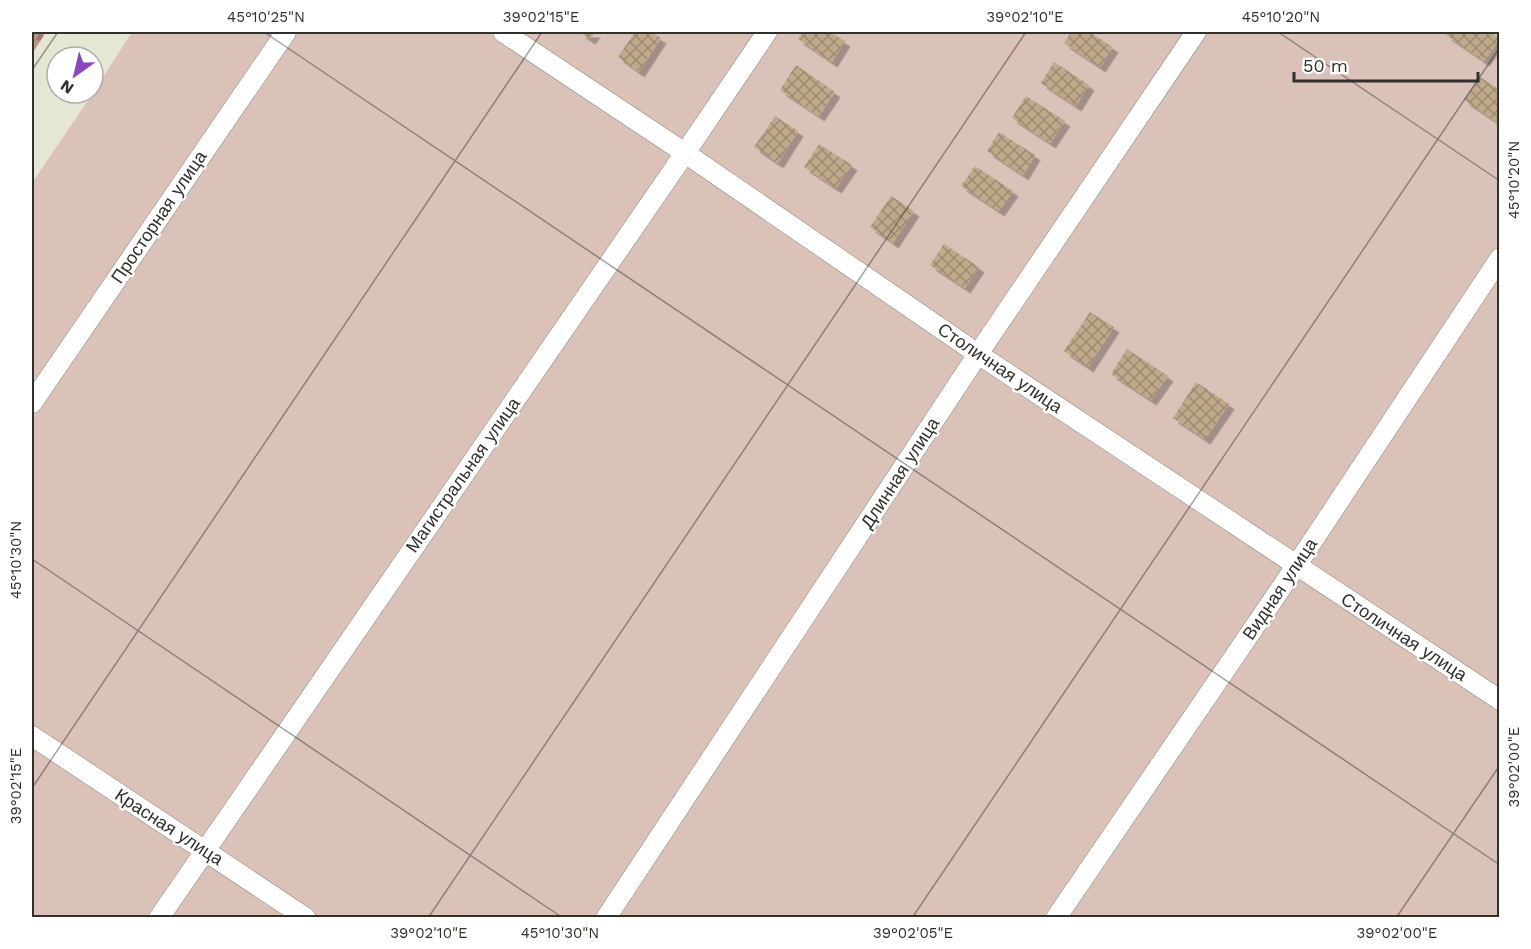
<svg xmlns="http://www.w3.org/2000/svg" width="1531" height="949" font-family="'Work Sans',sans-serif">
<defs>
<pattern id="forest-firs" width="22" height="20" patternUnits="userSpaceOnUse" patternTransform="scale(1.5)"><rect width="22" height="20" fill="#bb9587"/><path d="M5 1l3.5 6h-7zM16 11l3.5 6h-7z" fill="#997a6f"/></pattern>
<pattern id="building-cross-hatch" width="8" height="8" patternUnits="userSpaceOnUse" patternTransform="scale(1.5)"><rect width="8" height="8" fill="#c0a98b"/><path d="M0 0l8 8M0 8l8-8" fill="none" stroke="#9d8a72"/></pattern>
<filter id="shadow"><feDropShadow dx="5.5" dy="5.5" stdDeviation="0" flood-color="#0004"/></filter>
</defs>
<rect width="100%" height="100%" fill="#e6e6d5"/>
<polygon fill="#dac2b8" points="132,32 1499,32 1499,917 32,918 32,183 93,93"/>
<polygon fill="url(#forest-firs)" points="32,32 46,32 32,54"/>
<g fill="url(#building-cross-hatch)" filter="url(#shadow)">
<polygon points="579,32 595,32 590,39"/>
<polygon points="635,32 651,32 661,38 639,72 618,57"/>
<polygon points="803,32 830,32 845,41 832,62 798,39"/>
<polygon points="1071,32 1089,32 1113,47 1100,67 1064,43"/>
<polygon points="1449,32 1491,32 1500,39 1484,61 1446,35"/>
<polygon points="1054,62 1089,85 1076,106 1041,83"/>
<polygon points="796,65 835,92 819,116 780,90"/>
<polygon points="1480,77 1500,90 1500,124 1464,100"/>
<polygon points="1026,96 1065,121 1050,143 1012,118"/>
<polygon points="775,116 798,131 778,163 754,147"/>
<polygon points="999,132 1035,155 1023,175 987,151"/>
<polygon points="819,144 852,165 836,188 804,167"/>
<polygon points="975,166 1013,191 999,211 961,186"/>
<polygon points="891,196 914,211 893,243 870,227"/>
<polygon points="944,244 979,267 965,288 930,265"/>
<polygon points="1090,312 1114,327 1088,367 1064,351"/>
<polygon points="1127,349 1168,376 1151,400 1111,374"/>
<polygon points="1196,382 1229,404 1205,439 1173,418"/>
</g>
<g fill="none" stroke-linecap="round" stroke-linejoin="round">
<g stroke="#8a8a7b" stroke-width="21">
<g id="street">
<polyline points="503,32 685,153 978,354 1500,700"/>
<polyline points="32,403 286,32"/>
<polyline points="32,736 306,918"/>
<polyline points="159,918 685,153 767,32"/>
<polyline points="606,918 978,354 1196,32"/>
<polyline points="1056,918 1296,566 1500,258"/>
</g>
</g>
<use href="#street" stroke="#fff" stroke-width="20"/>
</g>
<path fill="none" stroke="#31312b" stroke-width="1.5" stroke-opacity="0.45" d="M264 32 1500 865M1278 32 1500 181M32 70 58 32M32 559 563 918M32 788 542 32M428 918 1026 32M912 918 1500 47M1396 918 1500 765"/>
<g text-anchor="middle" stroke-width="4.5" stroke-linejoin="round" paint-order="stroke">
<g font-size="18" fill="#31312b" stroke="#fff">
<text transform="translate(159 217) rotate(-56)" y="6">Просторная улица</text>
<text transform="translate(1000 368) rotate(34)" y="6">Столичная улица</text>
<text transform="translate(900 473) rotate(-57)" y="6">Длинная улица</text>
<text transform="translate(463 475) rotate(-55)" y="6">Магистральная улица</text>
<text transform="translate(1280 589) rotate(-56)" y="6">Видная улица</text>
<text transform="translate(1404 637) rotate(33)" y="6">Столичная улица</text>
<text transform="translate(169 827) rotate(33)" y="6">Красная улица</text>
</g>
</g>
<rect width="1531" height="949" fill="none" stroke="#ffffff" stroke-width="66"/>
<g transform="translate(75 75) rotate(214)"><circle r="28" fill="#ffffff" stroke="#adadaa" stroke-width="1.5"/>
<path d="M0-4.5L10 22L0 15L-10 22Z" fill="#8849be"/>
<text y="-9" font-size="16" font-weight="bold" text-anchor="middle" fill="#31312b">N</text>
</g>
<path d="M1294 72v9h184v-9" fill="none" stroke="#31312b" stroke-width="3"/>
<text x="1303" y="72" font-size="18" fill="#31312b" stroke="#ffffff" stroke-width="4.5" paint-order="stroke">50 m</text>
<rect x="33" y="33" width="1465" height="883" fill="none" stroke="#31312b" stroke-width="2"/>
<g font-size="15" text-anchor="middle" fill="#31312b">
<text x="266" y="22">45°10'25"N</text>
<text x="541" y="22">39°02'15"E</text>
<text x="1025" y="22">39°02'10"E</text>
<text x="1281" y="22">45°10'20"N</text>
<text transform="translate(1514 180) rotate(-90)" y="5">45°10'20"N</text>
<text transform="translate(16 560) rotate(-90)" y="5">45°10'30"N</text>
<text transform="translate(1514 767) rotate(-90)" y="5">39°02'00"E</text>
<text transform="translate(16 786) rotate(-90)" y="5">39°02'15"E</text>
<text x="429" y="938">39°02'10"E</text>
<text x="560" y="938">45°10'30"N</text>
<text x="913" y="938">39°02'05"E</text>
<text x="1397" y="938">39°02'00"E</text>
</g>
</svg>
